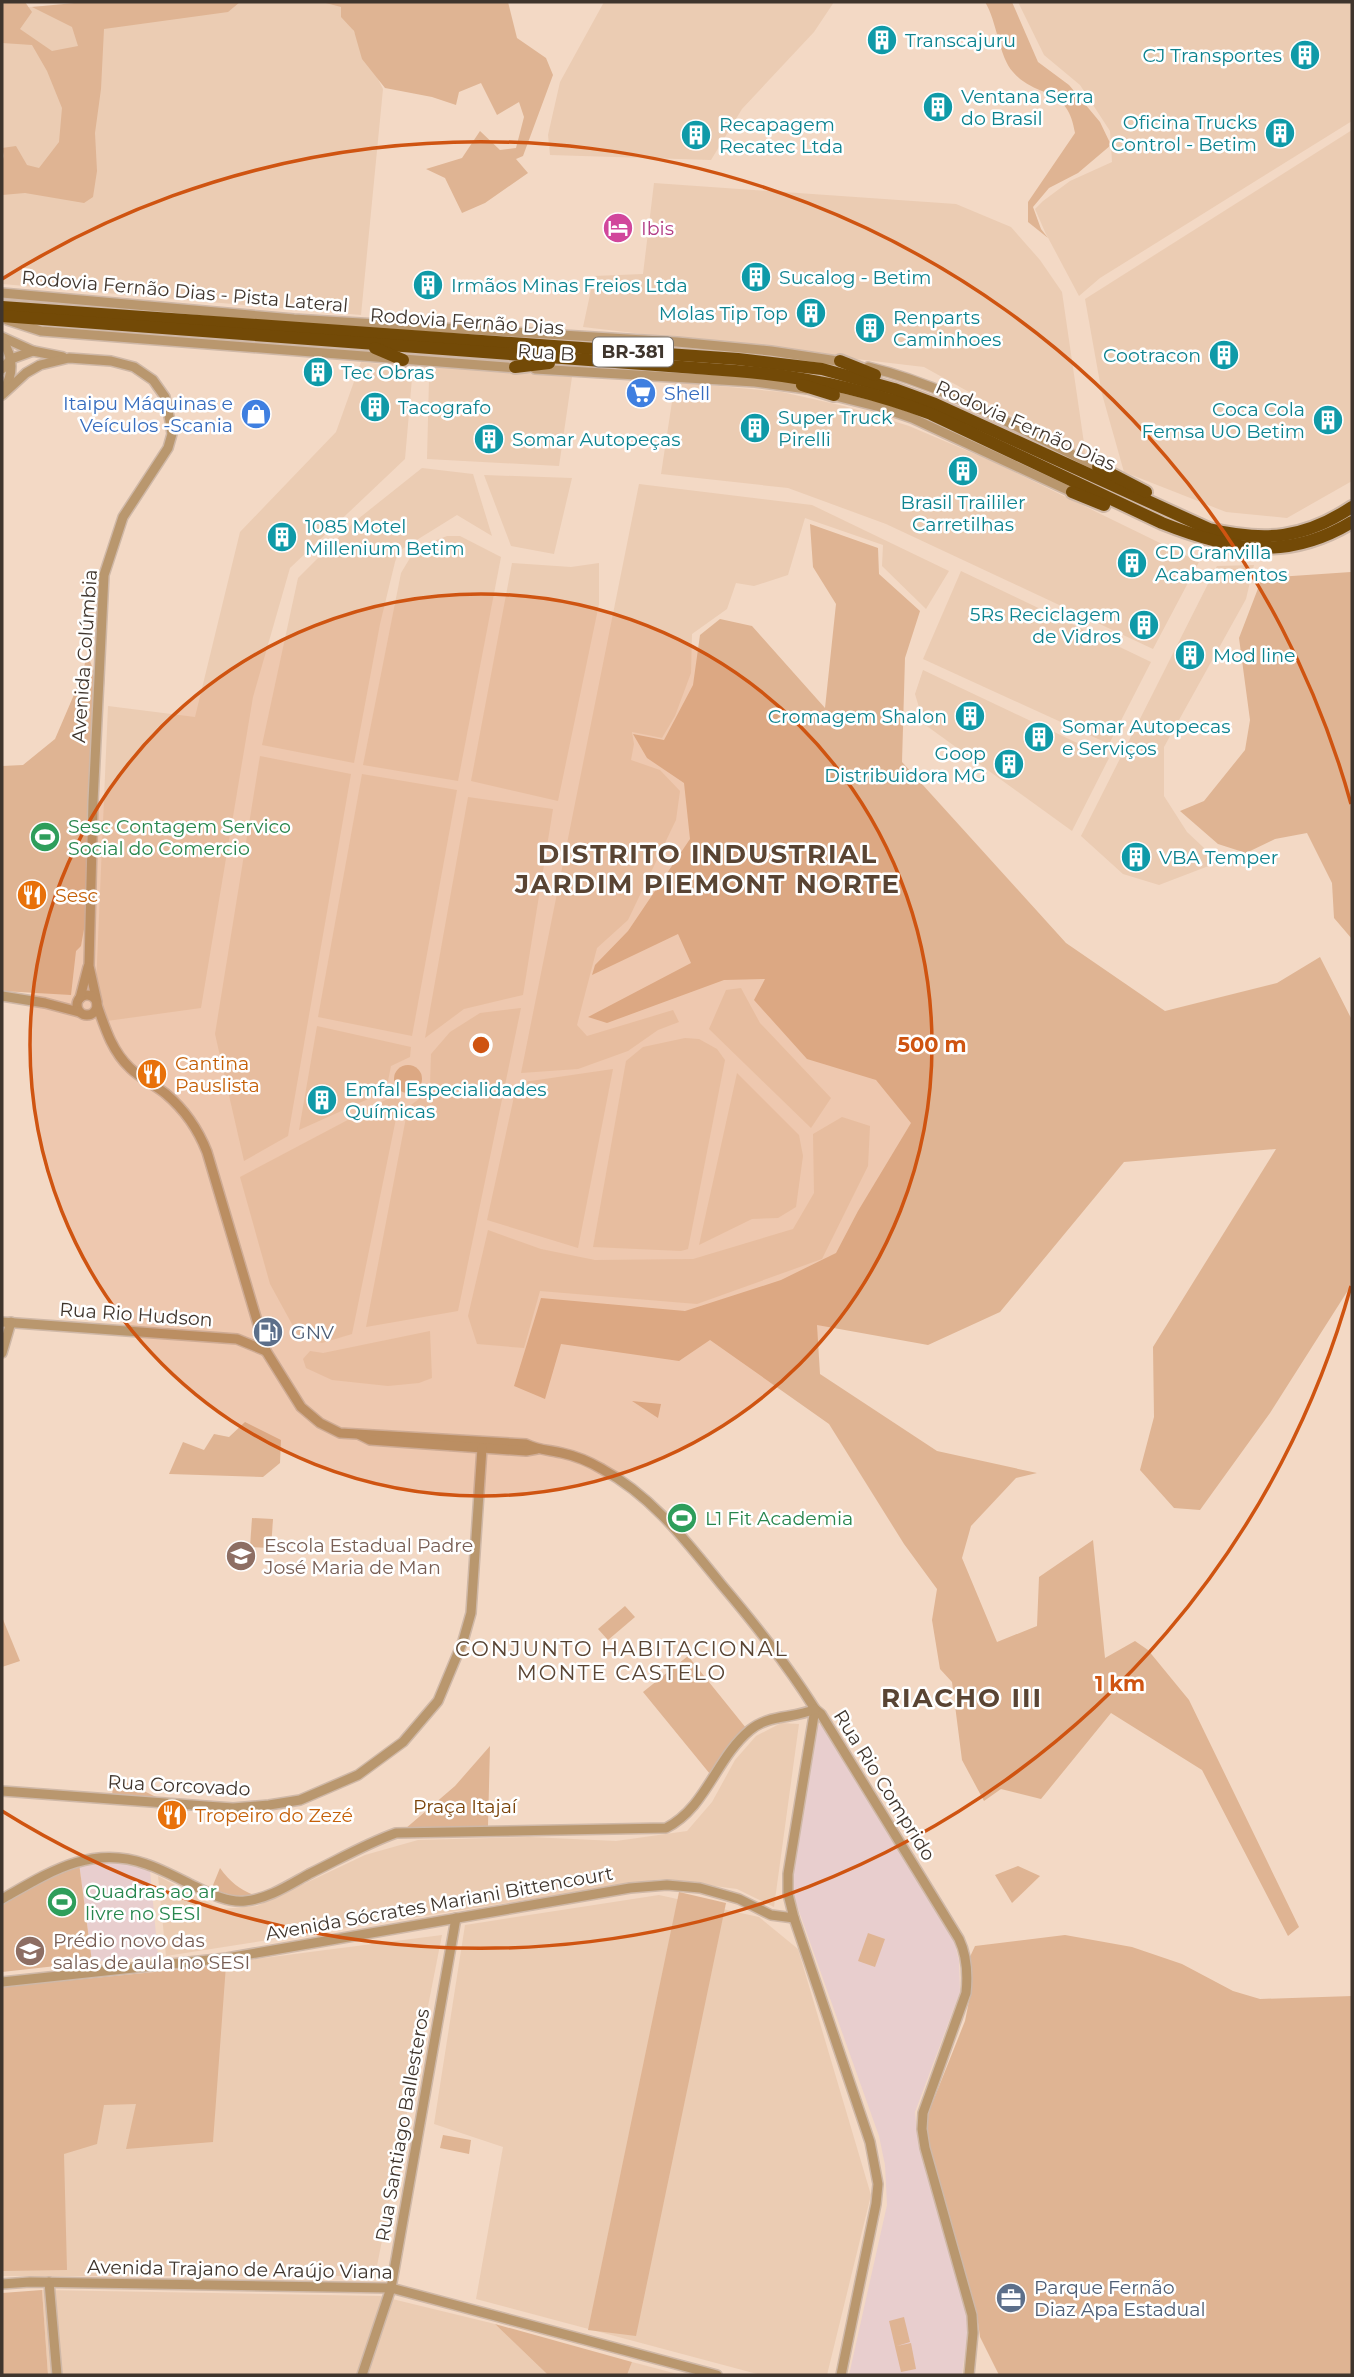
<svg xmlns="http://www.w3.org/2000/svg" width="1354" height="2377" font-family="Montserrat,sans-serif">
<rect width="100%" height="100%" fill="#f3d9c5"/>
<g fill="#ebccb3">
<polygon points="148,2 339,2 383,89 361,315 2,284 2,8"/>
<polygon points="604,2 834,2 814,32 742,109 711,160 550,155 548,135 560,82"/>
<polygon points="1018,2 1352,2 1352,121 1100,278 1079,296 1045,232 1035,209 1043,201 1070,181 1112,162 1110,131 1080,85 1044,55"/>
<polygon points="1352,130 1352,481 1287,518 1226,512 1124,472 1102,394 1085,299"/>
<polygon points="654,183 956,204 1011,227 1040,260 1062,292 1086,457 924,367 583,327 594,276 643,274"/>
<polygon points="361,362 413,367 405,459 290,568 253,697 201,1008 107,1021 96,986 108,706 195,717 240,532 336,432"/>
<polygon points="432,366 572,377 559,466 427,459 429,379"/>
<polygon points="675,382 782,392 844,406 909,426 994,462 1199,562 1153,649 886,524 788,488 661,474"/>
<polygon points="422,468 473,474 492,536 457,515 399,551 395,562 380,624 354,763 262,745 298,578 353,523"/>
<polygon points="484,475 572,478 554,554 511,546"/>
<polygon points="639,484 812,505 949,571 926,609 882,566 883,545 805,518 788,575 754,586 736,583 727,609 692,634 691,673 675,716 662,738 632,732 634,744 631,760 660,770 680,791 676,820 628,920 597,948 577,1025 587,1036 673,1010 679,1022 658,1030 628,1051 578,1069 521,1073"/>
<polygon points="447,536 460,536 501,557 458,781 363,765 401,573 416,548"/>
<polygon points="512,563 571,567 599,563 599,604 558,801 471,781"/>
<polygon points="1254,565 1246,599 1164,747 1164,796 1187,832 1219,862 1159,885 1123,874 1081,836 1217,566"/>
<polygon points="961,571 1151,662 1109,744 923,659"/>
<polygon points="923,670 1109,758 1072,831 924,724 915,694"/>
<polygon points="260,756 351,774 288,1136 244,1161 215,1034"/>
<polygon points="362,774 457,790 412,1036 318,1017"/>
<polygon points="468,797 553,809 523,995 464,1009 425,1038"/>
<polygon points="741,988 760,1023 831,1098 811,1128 709,1029 726,990"/>
<polygon points="521,1008 458,1311 366,1327 408,1107 419,1099 430,1085 431,1054 450,1032 480,1013"/>
<polygon points="317,1026 411,1047 410,1057 391,1066 386,1091 299,1130"/>
<polygon points="685,1038 699,1039 717,1049 725,1060 688,1249 681,1251 593,1247 626,1061 643,1047"/>
<polygon points="613,1069 578,1248 487,1220 517,1083"/>
<polygon points="737,1073 799,1135 803,1156 796,1207 778,1218 752,1219 699,1245"/>
<polygon points="395,1095 400,1099 352,1334 322,1343 299,1337 270,1284 240,1177"/>
<polygon points="842,1117 870,1126 868,1166 822,1259 697,1304 540,1291 524,1348 477,1344 468,1316 488,1230 541,1249 595,1260 693,1259 793,1229 814,1193 813,1134"/>
<polygon points="430,1331 432,1378 419,1383 388,1386 332,1380 306,1368 303,1359 310,1351 323,1353"/>
<polygon points="781,1723 799,1724 774,1907 737,1889 661,1879 166,1956 158,1876 221,1909 257,1906 365,1855 418,1840 530,1837 616,1841 687,1831 712,1802 735,1760 756,1736"/>
<polygon points="659,1895 759,1917 798,1949 871,2195 827,2375 761,2375 476,2299 503,2147 434,2124 465,1925"/>
<polygon points="442,1935 375,2276 2,2276 2,1992"/>
<polygon points="42,2290 380,2296 495,2324 548,2375 48,2375"/>
<polygon points="632,2362 681,2375 627,2375"/>
</g>
<g fill="#e8cece">
<polygon points="812,1724 822,1725 954,1939 959,1961 960,1992 915,2112 918,2143 967,2311 967,2338 962,2375 849,2375 887,2205 885,2165 879,2136 795,1900 788,1870"/>
<polygon points="104,1860 131,1863 150,1870 158,1956 92,1962 79,1863"/>
</g>
<g fill="#dfb493">
<polygon points="2,2 25,2 32,12 20,29 52,51 78,46 72,27 32,7 85,2 240,2 228,12 104,29 101,89 95,133 97,171 93,197 84,203 25,193 2,195 2,162 4,156 2,148 16,146 27,165 39,168 59,142 62,108 47,71 32,45 2,43"/>
<polygon points="322,2 508,2 517,38 546,58 553,75 523,156 516,159 528,173 485,203 462,213 445,178 426,169 462,158 480,131 500,150 516,148 524,117 519,102 497,115 481,83 459,92 456,105 432,97 385,88 362,59 354,31 341,17 341,7"/>
<path d="M985 2H1012L1038 62 1069 85 1100 122 1111 145 1078 173 1049 188 1033 207 1041 229 1048 238 1028 222V202L1075 133C1068 85 1036 99 1013 72 999 57 997 21 985 2Z"/>
<polygon points="810,524 878,548 879,574 920,611 905,658 902,762 1066,943 1165,1011 1277,983 1320,957 1352,1020 1352,1284 1270,1413 1200,1510 1174,1508 1140,1470 1154,1417 1153,1347 1276,1149 1124,1162 1000,1312 928,1345 817,1325 820,1374 937,1451 1037,1473 1016,1478 971,1526 962,1558 997,1642 1037,1626 1039,1577 1093,1540 1105,1658 1135,1641 1148,1650 1189,1700 1299,1927 1288,1936 1202,1770 1111,1713 1041,1799 1001,1789 984,1801 962,1760 952,1682 940,1669 932,1620 937,1589 904,1544 829,1424 710,1340 679,1361 561,1344 545,1399 514,1386 541,1298 685,1311 781,1280 836,1253 858,1211 911,1123 876,1080 807,1059 754,1000 765,979 724,980 607,1023 588,1017 691,963 678,934 592,975 595,965 628,931 690,839 684,783 647,758 633,734 664,740 693,685 700,635 720,619 752,626 825,708 836,604 813,567"/>
<polygon points="1352,570 1352,939 1334,918 1332,883 1307,833 1275,839 1246,853 1218,844 1180,811 1204,801 1245,750 1250,720 1239,638 1262,578 1351,572"/>
<polygon points="87,654 94,671 93,676 105,677 87,845 86,918 81,946 76,951 71,995 2,991 2,766 23,765 55,739 82,676"/>
<circle cx="408" cy="1079" r="14"/>
<polygon points="632,1401 661,1404 658,1418"/>
<polygon points="245,1422 281,1440 280,1463 263,1477 169,1474 183,1442 204,1450 214,1434 229,1437"/>
<polygon points="252,1518 273,1519 271,1548 250,1547"/>
<polygon points="625,1606 635,1617 608,1640 598,1629"/>
<polygon points="2,1617 20,1661 2,1667"/>
<polygon points="688,1656 746,1728 734,1739 710,1774 643,1692"/>
<polygon points="490,1746 488,1826 405,1829 455,1786"/>
<polygon points="114,1776 158,1798 112,1796"/>
<polygon points="79,1863 92,1962 2,1972 2,1904 49,1877"/>
<polygon points="1018,1866 1040,1876 1012,1903 995,1875"/>
<path d="M220 1868C230 1882 239 1889 254 1895L236 1896 211 1890Z"/>
<polygon points="679,1892 726,1903 636,2336 588,2330"/>
<polygon points="868,1933 885,1939 875,1967 858,1961"/>
<polygon points="1065,1935 1132,1947 1182,1964 1233,1991 1260,1999 1352,1996 1352,2375 999,2375 980,2337 977,2315 927,2136 926,2119 965,2021 970,1996 971,1977 968,1961 975,1946"/>
<polygon points="226,1965 213,2142 126,2149 136,2104 104,2105 97,2144 64,2154 67,2270 2,2271 2,1987"/>
<polygon points="443,2135 471,2140 469,2154 440,2148"/>
<polygon points="42,2290 48,2375 2,2375 2,2293"/>
<polygon points="904,2317 910,2342 897,2346 911,2343 916,2369 901,2372 889,2321"/>
<polygon points="495,2324 632,2362 627,2375 548,2375"/>
</g>
<g fill="none" stroke-linecap="round" stroke-linejoin="round">
<g stroke="#cfb8a7" stroke-width="12">
<g id="tertiary">
<polyline points="2,293 294,319 677,342 771,351 844,362"/>
<polyline points="7,320 41,331 518,368"/>
<polyline points="2,337 33,351 63,357"/>
<path d="M2 340C13 356 14 373 4 390"/>
<path d="M868 367C949 386 1023 432 1098 467"/>
<polyline points="2,369 11,359 33,351"/>
<polyline points="535,369 755,382 807,389"/>
<polyline points="2,395 26,373 40,365 69,358 111,361 134,367 153,380 165,397 170,421 172,434 168,448 123,517 104,575 93,802 89,966 97,1002"/>
<polyline points="831,395 880,407 912,418 1072,492"/>
<circle cx="87" cy="1005" r="10"/>
<polyline points="2,996 45,1003 79,1012"/>
<polyline points="80,998 88,967"/>
<path d="M97 1005C105 1028 112 1051 130 1068 140 1078 155 1085 166 1094 185 1110 198 1129 207 1152L266 1351 301 1407 320 1423 340 1433 526 1444C538 1450 549 1450 562 1453 576 1456 590 1462 602 1469 652 1496 686 1541 721 1584 755 1624 787 1664 815 1709L821 1714 959 1939C967 1956 968 1974 966 1993L923 2113 922 2129 925 2148 972 2315 973 2333 969 2375"/>
<polyline points="2,1322 237,1339 266,1351"/>
<polyline points="2,1353 11,1322"/>
<polyline points="360,1435 370,1440 526,1451 537,1449"/>
<polyline points="815,1709 788,1874 788,1894 794,1918 870,2142 878,2184 876,2204 841,2375"/>
<polyline points="2,1791 233,1808 269,1805 300,1800 358,1775 403,1742 438,1701 463,1641 471,1613 482,1448"/>
<path d="M2 1899C48 1873 91 1844 146 1864 161 1869 176 1877 190 1884 207 1892 226 1903 245 1901 268 1899 289 1885 309 1874 338 1860 365 1844 396 1833L666 1828C706 1808 716 1758 750 1730 769 1714 793 1719 815 1709"/>
<polyline points="2,1982 227,1958 630,1888 667,1885 700,1888 739,1899 771,1915 794,1918"/>
<polyline points="49,2282 57,2375"/>
<polyline points="2,2284 30,2282 391,2288 717,2375"/>
<polyline points="362,2375 391,2288 456,1918"/>
</g>
</g>
<g stroke="#cfb8a7" stroke-width="16">
<g id="motorway">
<path d="M2 307 738 359 822 369 894 389 935 404 1209 529C1265 542 1304 539 1352 507"/>
<path d="M2 316 736 371C804 376 868 390 931 414L1162 523C1230 550 1286 562 1352 522"/>
<polyline points="375,348 403,360"/>
<polyline points="840,361 875,375"/>
<polyline points="515,367 549,363"/>
<polyline points="802,385 834,395"/>
<polyline points="1098,467 1146,492"/>
<polyline points="1072,492 1104,505"/>
</g>
</g>
<use href="#tertiary" stroke="#b9976e" stroke-width="9"/>
<use href="#motorway" stroke="#734a07" stroke-width="12"/>
</g>
<circle cx="481" cy="1045" r="451" fill="#cf5411" fill-opacity=".12"/>
<g fill="none" stroke="#cf5411" stroke-width="3.5">
<circle cx="481" cy="1045" r="451"/>
<path d="M1351 1286A903 903 0 0 1 2 1811M2 279A903 903 0 0 1 1351 804"/>
</g>
<defs>
<g id="building-disc" transform="scale(1.575)"><circle r="9.5" fill="#0f9aa8" stroke="#fff"/><path d="M-4-6H4V6H1V3H-1V6H-4ZM-2.5-4.3h1.7v1.8h-1.7ZM.8-4.3h1.7v1.8H.8ZM-2.5-1h1.7V.8h-1.7ZM.8-1h1.7V.8H.8Z" fill="#fff"/></g>
<g id="hotel-disc" transform="scale(1.575)"><circle r="9.5" fill="#d1479c" stroke="#fff"/><path d="M-6-4.5h1.5V1H6V5H4.5V3h-9V5H-6ZM-4 0a1.8 1.8 0 1 1 3.6 0ZM.5 0V-2.5h3Q6-2.5 6 0Z" fill="#fff"/></g>
<g id="supermarket-disc" transform="scale(1.575)"><circle r="9.5" fill="#3f7fe0" stroke="#fff"/><path d="M-6-5.5h2.5l.6 2H6L4.5 2H-2.5L-4.4-4H-6ZM-1.5 3.2a1.3 1.3 0 1 0 .1 0ZM3 3.2a1.3 1.3 0 1 0 .1 0Z" fill="#fff"/></g>
<g id="shop-disc" transform="scale(1.575)"><circle r="9.5" fill="#3f7fe0" stroke="#fff"/><path d="M-5-2.5h2.3a2.7 3.5 0 0 1 5.4 0H5L5.5 6h-11ZM-1.5-2.5h3a1.5 2.3 0 0 0-3 0Z" fill="#fff"/></g>
<g id="stadium-disc" transform="scale(1.575)"><circle r="9.5" fill="#2e9e5b" stroke="#fff"/><path d="M0-5a6.5 5 0 1 0 0 10a6.5 5 0 1 0 0-10ZM-3.5-1.8h7v3.6h-7Z" fill="#fff"/></g>
<g id="restaurant-disc" transform="scale(1.575)"><circle r="9.5" fill="#e8710a" stroke="#fff"/><path d="M-5-6h1v4h1v-4h1v4h1v-4h1v5L-1.5 .5V6h-2V.5L-5-1ZM5-6V6H3V1.5H1.5Q1.5-4 5-6Z" fill="#fff"/></g>
<g id="fuel-disc" transform="scale(1.575)"><circle r="9.5" fill="#5c6f8a" stroke="#fff"/><path d="M-5.5-6h7V0h2V4h1.3V-2.5L3-4.5l.8-.8L6-3V5H2.5V1h-1V6h-7ZM-4.2-4.7v3.2H.2V-4.7Z" fill="#fff"/></g>
<g id="school-disc" transform="scale(1.575)"><circle r="9.5" fill="#8d6e63" stroke="#fff"/><path d="M0-5L7-2L0 1L-7-2ZM-4 1L0 2.5L4 1V4Q0 6-4 4Z" fill="#fff"/></g>
<g id="university-disc" transform="scale(1.575)"><circle r="9.5" fill="#8d6e63" stroke="#fff"/><path d="M0-5L7-2L0 1L-7-2ZM-4 1L0 2.5L4 1V4Q0 6-4 4Z" fill="#fff"/></g>
<g id="office-disc" transform="scale(1.575)"><circle r="9.5" fill="#5c6f8a" stroke="#fff"/><path d="M-6-3h4V-5.5h4V-3h4V5H-6ZM-1-4.5V-3h2v-1.5ZM-6 0V1H6V0Z" fill="#fff"/></g>
</defs>
<g fill-rule="evenodd">
<use href="#building-disc" x="882" y="40"/>
<use href="#building-disc" x="1305" y="55"/>
<use href="#building-disc" x="938" y="107"/>
<use href="#building-disc" x="1280" y="133"/>
<use href="#building-disc" x="696" y="135"/>
<use href="#hotel-disc" x="618" y="228"/>
<use href="#building-disc" x="756" y="277"/>
<use href="#building-disc" x="428" y="285"/>
<use href="#building-disc" x="811" y="313"/>
<use href="#building-disc" x="870" y="328"/>
<use href="#building-disc" x="1224" y="355"/>
<use href="#building-disc" x="318" y="372"/>
<use href="#supermarket-disc" x="641" y="393"/>
<use href="#building-disc" x="375" y="407"/>
<use href="#shop-disc" x="256" y="414"/>
<use href="#building-disc" x="1328" y="420"/>
<use href="#building-disc" x="755" y="428"/>
<use href="#building-disc" x="489" y="439"/>
<use href="#building-disc" x="963" y="471"/>
<use href="#building-disc" x="282" y="537"/>
<use href="#building-disc" x="1132" y="563"/>
<use href="#building-disc" x="1144" y="625"/>
<use href="#building-disc" x="1190" y="655"/>
<use href="#building-disc" x="970" y="716"/>
<use href="#building-disc" x="1039" y="737"/>
<use href="#building-disc" x="1009" y="764"/>
<use href="#stadium-disc" x="45" y="837"/>
<use href="#building-disc" x="1136" y="857"/>
<use href="#restaurant-disc" x="32" y="895"/>
<use href="#restaurant-disc" x="152" y="1074"/>
<use href="#building-disc" x="322" y="1100"/>
<use href="#fuel-disc" x="268" y="1332"/>
<use href="#stadium-disc" x="682" y="1518"/>
<use href="#school-disc" x="241" y="1556"/>
<use href="#restaurant-disc" x="172" y="1815"/>
<use href="#stadium-disc" x="62" y="1902"/>
<use href="#university-disc" x="30" y="1951"/>
<use href="#office-disc" x="1011" y="2298"/>
</g>
<g text-anchor="middle" stroke-width="5" stroke-linejoin="round" paint-order="stroke">
<rect fill="#fff" stroke="#79726c" stroke-width="2" x="593" y="337.5" width="80" height="29" rx="5"/>
<g font-size="18" font-weight="bold" fill="#3f352d">
<text x="633" y="358">BR-381</text>
</g>
<g font-size="19" fill="#0d838f" stroke="#fff" text-anchor="start">
<text x="905" y="47">Transcajuru</text>
<text x="1282" y="62" text-anchor="end">CJ Transportes</text>
<text x="961" y="103">Ventana Serra<tspan x="961" dy="22">do Brasil</tspan></text>
<text x="1257" y="129" text-anchor="end">Oficina Trucks<tspan x="1257" dy="22">Control - Betim</tspan></text>
<text x="719" y="131">Recapagem<tspan x="719" dy="22">Recatec Ltda</tspan></text>
<text x="779" y="284">Sucalog - Betim</text>
<text x="451" y="292">Irmãos Minas Freios Ltda</text>
<text x="788" y="320" text-anchor="end">Molas Tip Top</text>
<text x="893" y="324">Renparts<tspan x="893" dy="22">Caminhoes</tspan></text>
<text x="1201" y="362" text-anchor="end">Cootracon</text>
<text x="341" y="379">Tec Obras</text>
<text x="398" y="414">Tacografo</text>
<text x="1305" y="416" text-anchor="end">Coca Cola<tspan x="1305" dy="22">Femsa UO Betim</tspan></text>
<text x="778" y="424">Super Truck<tspan x="778" dy="22">Pirelli</tspan></text>
<text x="512" y="446">Somar Autopeças</text>
<text x="963" y="509" text-anchor="middle">Brasil Traililer<tspan x="963" dy="22">Carretilhas</tspan></text>
<text x="305" y="533">1085 Motel<tspan x="305" dy="22">Millenium Betim</tspan></text>
<text x="1155" y="559">CD Granvilla<tspan x="1155" dy="22">Acabamentos</tspan></text>
<text x="1121" y="621" text-anchor="end">5Rs Reciclagem<tspan x="1121" dy="22">de Vidros</tspan></text>
<text x="1213" y="662">Mod line</text>
<text x="947" y="723" text-anchor="end">Cromagem Shalon</text>
<text x="1062" y="733">Somar Autopecas<tspan x="1062" dy="22">e Serviços</tspan></text>
<text x="986" y="760" text-anchor="end">Goop<tspan x="986" dy="22">Distribuidora MG</tspan></text>
<text x="1159" y="864">VBA Temper</text>
<text x="345" y="1096">Emfal Especialidades<tspan x="345" dy="22">Químicas</tspan></text>
</g>
<g font-size="19" fill="#b23c85" stroke="#fff" text-anchor="start">
<text x="641" y="235">Ibis</text>
</g>
<g font-size="19" fill="#3f352d" stroke="#fff">
<text transform="translate(185 291) rotate(5)" y="7">Rodovia Fernão Dias - Pista Lateral</text>
<text transform="translate(467 321) rotate(4)" y="7">Rodovia Fernão Dias</text>
<text transform="translate(546 352) rotate(4)" y="7">Rua B</text>
<text transform="translate(1026 425) rotate(24)" y="7">Rodovia Fernão Dias</text>
<text transform="translate(84 656) rotate(-86)" y="7">Avenida Colúmbia</text>
<text transform="translate(136 1314) rotate(4)" y="7">Rua Rio Hudson</text>
<text transform="translate(179 1785) rotate(3)" y="7">Rua Corcovado</text>
<text transform="translate(885 1785) rotate(58)" y="7">Rua Rio Comprido</text>
<text transform="translate(439 1903) rotate(-10)" y="7">Avenida Sócrates Mariani Bittencourt</text>
<text transform="translate(402 2125) rotate(-80)" y="7">Rua Santiago Ballesteros</text>
<text transform="translate(240 2269) rotate(1)" y="7">Avenida Trajano de Araújo Viana</text>
</g>
<g font-size="19" fill="#366cbe" stroke="#fff" text-anchor="start">
<text x="664" y="400">Shell</text>
<text x="233" y="410" text-anchor="end">Itaipu Máquinas e<tspan x="233" dy="22">Veículos -Scania</tspan></text>
</g>
<g font-size="19" fill="#27864d" stroke="#fff" text-anchor="start">
<text x="68" y="833">Sesc Contagem Servico<tspan x="68" dy="22">Social do Comercio</tspan></text>
<text x="705" y="1525">L1 Fit Academia</text>
<text x="85" y="1898">Quadras ao ar<tspan x="85" dy="22">livre no SESI</tspan></text>
</g>
<g font-size="19" fill="#c56008" stroke="#fff" text-anchor="start">
<text x="55" y="902">Sesc</text>
<text x="175" y="1070">Cantina<tspan x="175" dy="22">Pauslista</tspan></text>
<text x="195" y="1822">Tropeiro do Zezé</text>
</g>
<g font-size="19" fill="#4e5e75" stroke="#fff" text-anchor="start">
<text x="291" y="1339">GNV</text>
<text x="1034" y="2294">Parque Fernão<tspan x="1034" dy="22">Diaz Apa Estadual</tspan></text>
</g>
<g font-size="19" fill="#785e54" stroke="#fff" text-anchor="start">
<text x="264" y="1552">Escola Estadual Padre<tspan x="264" dy="22">José Maria de Man</tspan></text>
<text x="53" y="1947">Prédio novo das<tspan x="53" dy="22">salas de aula no SESI</tspan></text>
</g>
<g font-size="19" fill="#7b440b" stroke="#fff">
<text x="465" y="1813">Praça Itajaí</text>
</g>
<g font-size="21" letter-spacing="2" fill="#594433" stroke="#fff">
<text x="622" y="1656">CONJUNTO HABITACIONAL<tspan x="622" dy="24">MONTE CASTELO</tspan></text>
</g>
<g font-size="26" font-weight="bold" letter-spacing="2" fill="#594433" stroke="#fff">
<text x="708" y="863">DISTRITO INDUSTRIAL<tspan x="708" dy="30">JARDIM PIEMONT NORTE</tspan></text>
<text x="962" y="1707">RIACHO III</text>
</g>
</g>
<circle cx="481" cy="1045" r="10" fill="#cf5411" stroke="#fff" stroke-width="3.5"/>
<g font-size="21" text-anchor="middle" font-weight="bold" fill="#cf5411" stroke="#fff" stroke-width="5" stroke-linejoin="round" paint-order="stroke">
<text x="932" y="1052">500 m</text>
<text x="1120" y="1691">1 km</text>
</g>
<rect width="1354" height="2377" fill="none" stroke="#3f352d" stroke-width="7"/>
</svg>
